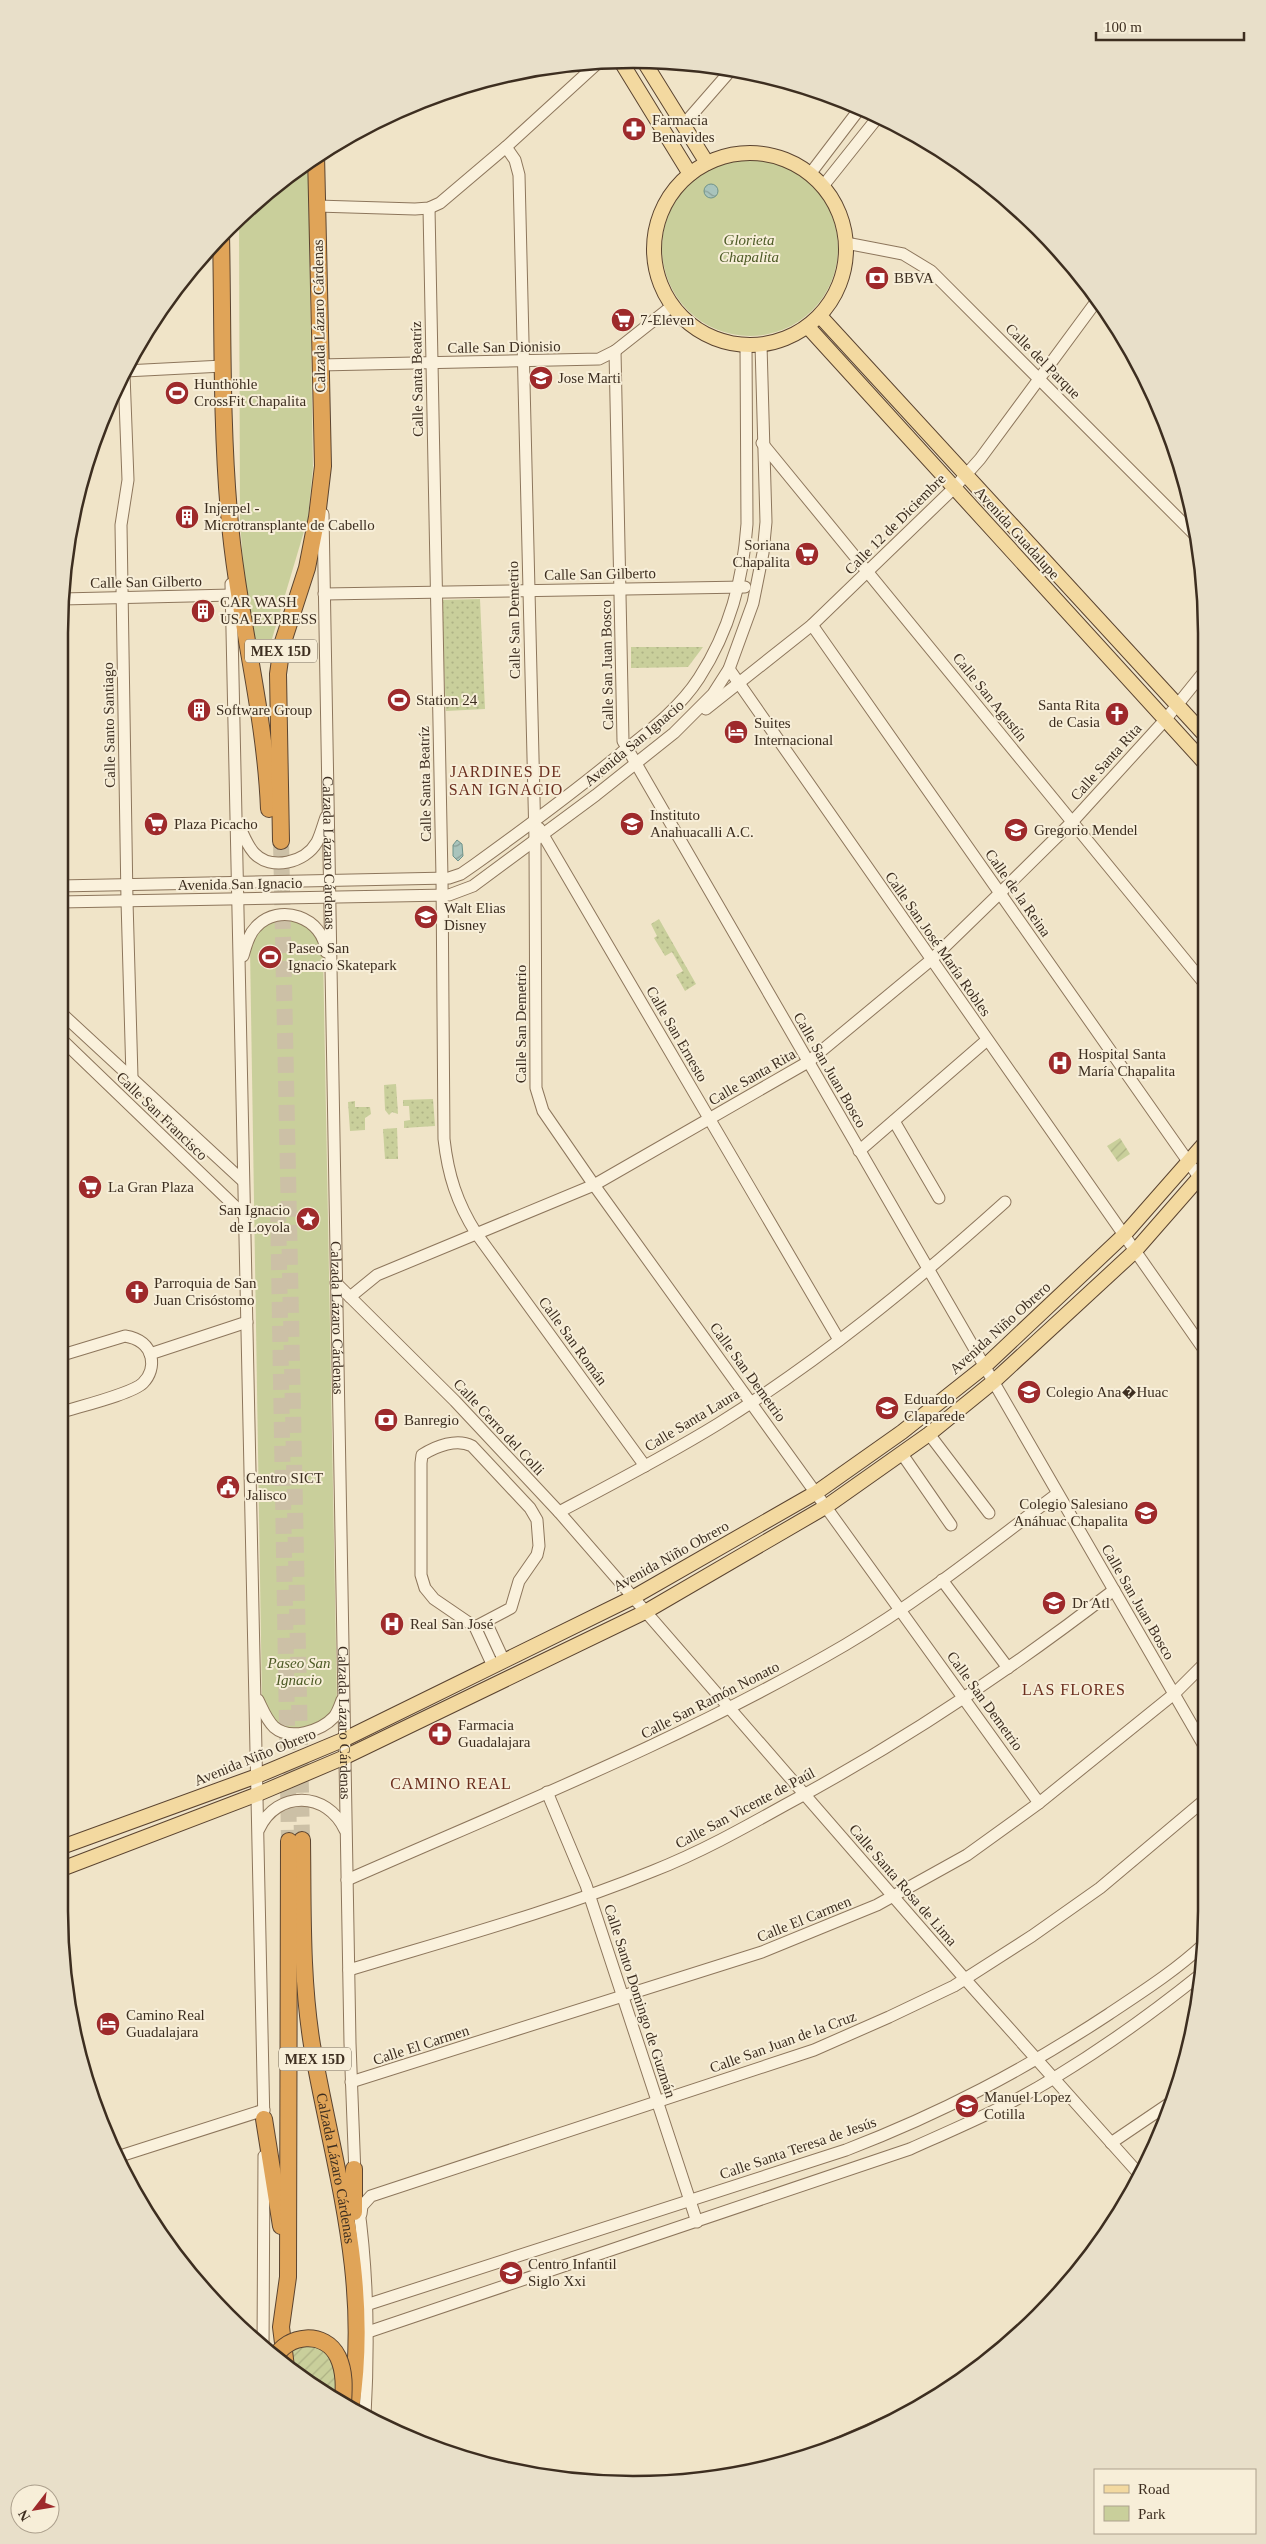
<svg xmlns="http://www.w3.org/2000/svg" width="1266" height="2544" font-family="'Times New Roman',serif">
<defs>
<pattern id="grass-dots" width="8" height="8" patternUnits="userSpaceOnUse" patternTransform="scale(1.25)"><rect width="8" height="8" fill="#c9cf9b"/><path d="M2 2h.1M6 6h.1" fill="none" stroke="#aeb285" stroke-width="1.8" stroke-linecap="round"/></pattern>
<pattern id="garden-furrows" width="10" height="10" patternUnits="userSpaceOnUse" patternTransform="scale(1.25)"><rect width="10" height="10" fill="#c9cf9b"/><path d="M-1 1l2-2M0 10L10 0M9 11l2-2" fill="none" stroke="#aeb285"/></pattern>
<pattern id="water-waves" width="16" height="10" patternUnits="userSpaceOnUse" patternTransform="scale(1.25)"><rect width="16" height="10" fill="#a9c4bc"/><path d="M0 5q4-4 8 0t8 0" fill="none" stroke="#8ba098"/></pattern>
</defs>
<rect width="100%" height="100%" fill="#f0e4c8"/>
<g fill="url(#grass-dots)">
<polygon points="480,599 485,709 446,711 441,600"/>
<polygon points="631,647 703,647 688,667 631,668"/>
<polygon points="659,919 696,984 685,991 676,975 683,971 672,952 665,956 654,938 657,936 651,924"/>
<polygon points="396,1084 398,1114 392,1112 389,1115 385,1110 384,1085"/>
<polygon points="433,1099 435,1126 404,1128 404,1121 410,1120 409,1106 403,1106 403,1100"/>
<polygon points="355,1101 355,1107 370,1107 371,1114 365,1118 365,1130 350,1131 348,1102"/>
<polygon points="397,1128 398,1159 385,1159 383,1129"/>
</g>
<g fill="#c9cf9b">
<circle cx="750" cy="248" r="88"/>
<polygon points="308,160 313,467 308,518 266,659 257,660 244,576 240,521 239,217"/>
<polygon points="959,164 983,178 1086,281"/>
<polygon points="289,918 313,927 323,952 337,1702 331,1716 319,1726 288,1730 276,1724 262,1703 250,949 260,926 273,920"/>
</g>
<g fill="url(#garden-furrows)">
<polygon points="1120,1138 1130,1154 1118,1162 1107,1146"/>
<path d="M298 2344 319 2347C339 2365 338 2374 335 2400L314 2389 295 2374 294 2358 280 2360Z"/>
</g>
<g fill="url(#water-waves)" stroke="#6f938a">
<circle cx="711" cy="191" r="7"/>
<polygon points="457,840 462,844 463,856 458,861 453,856 453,845"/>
</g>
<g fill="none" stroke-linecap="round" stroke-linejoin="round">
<g stroke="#ccc0a6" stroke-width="16" stroke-dasharray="16 8" stroke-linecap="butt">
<polyline points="281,841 302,1840"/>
<polyline points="278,1206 289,1841"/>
</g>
<g stroke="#8d765c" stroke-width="13">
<g id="minor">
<polyline points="684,124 732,69"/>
<polyline points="506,147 515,160 519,175 535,840 536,1088 543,1111 594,1185 1039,1803"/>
<polyline points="810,174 861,107"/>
<polyline points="823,186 878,117"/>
<polyline points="317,206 415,209 429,208 440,203 506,147 599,62"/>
<path d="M429 208 442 878 444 1139C448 1175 457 1203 476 1233L645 1466"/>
<polyline points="846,243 903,254 931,271 1197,537"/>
<polyline points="615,351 623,741 1207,1751"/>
<polyline points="319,365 599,359 615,351 672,306"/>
<polyline points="125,371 223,366"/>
<polyline points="124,374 128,480 121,525 127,901 132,1077"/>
<polyline points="762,443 1204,983"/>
<path id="s1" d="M323 514 350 2043 355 2175"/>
<polyline points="231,584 264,2125"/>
<polyline points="324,594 745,587"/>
<polyline points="62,599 232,595"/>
<polyline points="812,625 1199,1177"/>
<polyline points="729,669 1205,1351"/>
<polyline points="706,709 812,625 954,488 980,459 1098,299"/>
<path d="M239 825C243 835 247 845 254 853 271 871 305 863 317 842 321 834 323 825 326 817"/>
<polyline points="539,828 839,1340"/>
<path d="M59 886 449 878 461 874 474 865C524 829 573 793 620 754 649 731 679 709 699 678 730 630 743 580 747 524L746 346"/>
<polyline points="59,902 449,895 473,886 596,795 674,733 713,694 729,669 753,603 763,553 766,522 761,345"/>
<path d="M243 956C246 946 248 935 256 927 279 902 324 917 326 952"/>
<polyline points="59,1011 243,1181"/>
<polyline points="59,1037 245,1216"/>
<polyline points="894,1121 939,1198"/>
<polyline points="859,1151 987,1040"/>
<polyline points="336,1283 455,1401 559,1512 965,1979 1140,2175"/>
<polyline points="350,1297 377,1275 594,1185 808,1062 931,960 1000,893 1073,821 1165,720 1203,673"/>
<polyline points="150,1354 247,1322"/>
<path d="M59 1413C77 1407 132 1394 143 1383 150 1376 153 1366 151 1357 148 1344 137 1338 125 1336L59 1356"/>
<polyline points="929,1434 989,1513"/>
<polyline points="902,1454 951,1525"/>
<path d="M559 1512C612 1484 666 1456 718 1424 821 1360 915 1283 1005 1202"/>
<polyline points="942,1580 1008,1668"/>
<polyline points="486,1622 504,1661"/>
<path d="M475 1627 511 1608 519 1581 537 1555 539 1546 537 1520 530 1508 472 1446C457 1438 436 1446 422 1455L421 1463V1575L425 1588 434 1599 475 1627 493 1666"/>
<path d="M258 1700C263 1710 266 1719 274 1727 290 1741 321 1731 334 1717 338 1712 340 1705 342 1700"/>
<polyline points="547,1792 586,1885 697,2222"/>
<path d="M259 1829C277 1790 327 1791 345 1830"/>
<path d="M347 1880C515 1806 686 1738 845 1645 920 1601 988 1546 1057 1494"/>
<path d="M349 1970C451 1939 555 1911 653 1871 699 1853 742 1829 785 1805 901 1743 1009 1671 1114 1590"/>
<polyline points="351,2082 762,1952 877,1905 967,1855 1039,1803 1174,1694 1206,1662"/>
<polyline points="1111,2143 1173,2101"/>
<polyline points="117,2157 264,2110"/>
<path d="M358 2203C368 2273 369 2345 365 2416"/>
<polyline points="361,2214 362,2206 371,2196 814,2050 889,2017 954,1986 1032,1936 1100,1888 1207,1798"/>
<path d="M366 2305 846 2150C942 2113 1024 2070 1109 2014 1142 1992 1175 1971 1204 1944"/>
<path d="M368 2332 910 2149C959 2127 1009 2106 1054 2078 1105 2047 1155 2011 1201 1974"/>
<polyline points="263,2349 264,2156"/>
<polyline points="820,2451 908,2413"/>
</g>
</g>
<g stroke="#5b4430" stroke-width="16">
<g id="major">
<polyline points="620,60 690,174"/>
<polyline points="643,60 707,163"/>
<circle cx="750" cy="249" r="96"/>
<polyline points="820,316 1203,733"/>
<polyline points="808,327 1203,761"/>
<polyline points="59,1848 257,1776 345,1739 632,1598 817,1492 902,1432 984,1367 1124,1235 1204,1144"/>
<polyline points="59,1870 258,1794 345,1757 645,1612 827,1506 929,1434 993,1382 1135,1251 1205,1171"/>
</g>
</g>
<g stroke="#5b4430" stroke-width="18">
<g id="highway">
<path d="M221 234C223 327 221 421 229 513 237 613 265 709 269 809"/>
<polyline points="281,841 278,674 282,645 307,568 317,517 323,466 316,154"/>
<path id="s2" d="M302 1840C303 1908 301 1977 312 2045 334 2169 371 2280 351 2408"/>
<polyline points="264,2119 281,2226"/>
<polyline points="354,2169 354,2212"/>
<polyline points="286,2367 281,2327 288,2277 289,1841"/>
</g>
</g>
<use href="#minor" stroke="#faf1dc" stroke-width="11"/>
<use href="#major" stroke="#f3d9a0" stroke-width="14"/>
<use href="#highway" stroke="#e0a458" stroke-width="16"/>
<g stroke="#5b4430" stroke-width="18" stroke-linecap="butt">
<path id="highway-bridge" d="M275 2358C287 2334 325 2330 338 2357 345 2372 344 2388 343 2404"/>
</g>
<use href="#highway-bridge" stroke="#e0a458" stroke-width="16"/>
</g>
<defs>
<g id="pharmacy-disc" transform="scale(1.25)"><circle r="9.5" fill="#9e2a2b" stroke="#f7eed8"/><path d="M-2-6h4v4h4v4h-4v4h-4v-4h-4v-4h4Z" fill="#fff"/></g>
<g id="bank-disc" transform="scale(1.25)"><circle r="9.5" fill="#9e2a2b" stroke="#f7eed8"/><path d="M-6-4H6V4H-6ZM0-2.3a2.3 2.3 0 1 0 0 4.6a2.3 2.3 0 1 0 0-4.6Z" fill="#fff"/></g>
<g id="supermarket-disc" transform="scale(1.25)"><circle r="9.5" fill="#9e2a2b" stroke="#f7eed8"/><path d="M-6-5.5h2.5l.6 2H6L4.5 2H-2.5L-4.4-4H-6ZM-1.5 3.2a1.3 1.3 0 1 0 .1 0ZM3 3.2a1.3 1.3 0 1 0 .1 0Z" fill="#fff"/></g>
<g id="school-disc" transform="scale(1.25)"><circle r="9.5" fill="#9e2a2b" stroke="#f7eed8"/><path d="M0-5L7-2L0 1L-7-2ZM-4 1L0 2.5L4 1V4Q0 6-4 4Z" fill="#fff"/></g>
<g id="stadium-disc" transform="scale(1.25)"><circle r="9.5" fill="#9e2a2b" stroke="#f7eed8"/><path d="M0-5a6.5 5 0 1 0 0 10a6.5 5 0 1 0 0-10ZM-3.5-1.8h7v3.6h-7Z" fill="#fff"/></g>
<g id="building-disc" transform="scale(1.25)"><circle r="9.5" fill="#9e2a2b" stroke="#f7eed8"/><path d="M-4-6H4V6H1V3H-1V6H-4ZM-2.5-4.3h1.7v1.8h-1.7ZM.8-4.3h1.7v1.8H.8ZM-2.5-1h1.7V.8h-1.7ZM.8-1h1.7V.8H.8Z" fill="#fff"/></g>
<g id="church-disc" transform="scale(1.25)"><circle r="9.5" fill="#9e2a2b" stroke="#f7eed8"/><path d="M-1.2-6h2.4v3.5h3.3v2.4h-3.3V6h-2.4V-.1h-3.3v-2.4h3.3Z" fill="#fff"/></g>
<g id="hotel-disc" transform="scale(1.25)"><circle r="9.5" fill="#9e2a2b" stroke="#f7eed8"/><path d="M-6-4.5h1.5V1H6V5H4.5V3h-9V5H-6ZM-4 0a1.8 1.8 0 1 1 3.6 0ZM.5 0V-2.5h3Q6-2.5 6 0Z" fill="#fff"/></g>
<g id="university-disc" transform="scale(1.25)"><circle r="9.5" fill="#9e2a2b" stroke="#f7eed8"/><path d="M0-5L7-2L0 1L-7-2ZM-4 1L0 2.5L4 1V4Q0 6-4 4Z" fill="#fff"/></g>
<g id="hospital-disc" transform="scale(1.25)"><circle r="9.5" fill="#9e2a2b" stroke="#f7eed8"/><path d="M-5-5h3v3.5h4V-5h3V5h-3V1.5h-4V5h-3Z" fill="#fff"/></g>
<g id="sight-disc" transform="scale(1.25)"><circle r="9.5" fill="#9e2a2b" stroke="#f7eed8"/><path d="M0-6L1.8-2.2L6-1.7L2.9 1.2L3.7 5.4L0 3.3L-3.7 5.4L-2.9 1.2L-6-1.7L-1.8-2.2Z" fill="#fff"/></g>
<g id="civic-disc" transform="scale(1.25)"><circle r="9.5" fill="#9e2a2b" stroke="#f7eed8"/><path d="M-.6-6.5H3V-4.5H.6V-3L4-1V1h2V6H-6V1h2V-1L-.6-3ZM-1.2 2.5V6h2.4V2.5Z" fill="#fff"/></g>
</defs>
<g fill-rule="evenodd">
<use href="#pharmacy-disc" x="634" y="129"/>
<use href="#bank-disc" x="877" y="278"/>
<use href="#supermarket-disc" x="623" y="320"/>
<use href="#school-disc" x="541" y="378"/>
<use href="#stadium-disc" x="177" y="393"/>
<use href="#building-disc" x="187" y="517"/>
<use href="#supermarket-disc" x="807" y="554"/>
<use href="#building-disc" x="203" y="611"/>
<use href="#stadium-disc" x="399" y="700"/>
<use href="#building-disc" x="199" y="710"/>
<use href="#church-disc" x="1117" y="714"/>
<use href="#hotel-disc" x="736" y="732"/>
<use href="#supermarket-disc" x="156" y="824"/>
<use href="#school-disc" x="632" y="824"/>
<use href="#university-disc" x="1016" y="830"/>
<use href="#school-disc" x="426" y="917"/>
<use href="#stadium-disc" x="270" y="957"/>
<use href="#hospital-disc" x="1060" y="1063"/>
<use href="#supermarket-disc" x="90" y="1187"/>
<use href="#sight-disc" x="308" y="1219"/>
<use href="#church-disc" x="137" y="1292"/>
<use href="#university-disc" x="1029" y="1392"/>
<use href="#school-disc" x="887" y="1408"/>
<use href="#bank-disc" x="386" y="1420"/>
<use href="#civic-disc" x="228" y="1487"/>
<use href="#university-disc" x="1146" y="1513"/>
<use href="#school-disc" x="1054" y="1603"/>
<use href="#hospital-disc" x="392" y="1624"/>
<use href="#pharmacy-disc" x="440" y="1734"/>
<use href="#hotel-disc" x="108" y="2024"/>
<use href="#school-disc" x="967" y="2106"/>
<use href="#school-disc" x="511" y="2273"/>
</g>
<g text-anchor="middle" stroke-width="4" stroke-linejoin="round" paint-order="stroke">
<g fill="#f7eed8" stroke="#756857" stroke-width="1">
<rect x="245" y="639.5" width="72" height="23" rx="4"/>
<rect x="279" y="2047.5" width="72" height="23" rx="4"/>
</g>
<g font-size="14" font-weight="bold" fill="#3d2e20">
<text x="281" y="656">MEX 15D</text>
<text x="315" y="2064">MEX 15D</text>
</g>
<g font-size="15" fill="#3d2e20" stroke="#f7eed8" text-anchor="start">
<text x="652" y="125">Farmacia<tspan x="652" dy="17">Benavides</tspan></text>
<text x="894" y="283">BBVA</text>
<text x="640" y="325">7-Eleven</text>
<text x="558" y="383">Jose Marti</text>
<text x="194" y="389">Hunthöhle<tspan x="194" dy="17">CrossFit Chapalita</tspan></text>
<text x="204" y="513">Injerpel -<tspan x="204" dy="17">Microtransplante de Cabello</tspan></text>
<text x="790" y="550" text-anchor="end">Soriana<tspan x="790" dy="17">Chapalita</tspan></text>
<text x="220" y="607">CAR WASH<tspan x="220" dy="17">USA EXPRESS</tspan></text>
<text x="416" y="705">Station 24</text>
<text x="1100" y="710" text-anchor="end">Santa Rita<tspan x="1100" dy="17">de Casia</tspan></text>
<text x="216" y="715">Software Group</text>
<text x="754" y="728">Suites<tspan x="754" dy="17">Internacional</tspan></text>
<text x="650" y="820">Instituto<tspan x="650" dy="17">Anahuacalli A.C.</tspan></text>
<text x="174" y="829">Plaza Picacho</text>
<text x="1034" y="835">Gregorio Mendel</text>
<text x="444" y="913">Walt Elias<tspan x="444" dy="17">Disney</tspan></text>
<text x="288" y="953">Paseo San<tspan x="288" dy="17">Ignacio Skatepark</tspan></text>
<text x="1078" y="1059">Hospital Santa<tspan x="1078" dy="17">María Chapalita</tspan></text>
<text x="108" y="1192">La Gran Plaza</text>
<text x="290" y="1215" text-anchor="end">San Ignacio<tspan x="290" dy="17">de Loyola</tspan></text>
<text x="154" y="1288">Parroquia de San<tspan x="154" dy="17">Juan Crisóstomo</tspan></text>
<text x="1046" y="1397">Colegio Ana�Huac</text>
<text x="904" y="1404">Eduardo<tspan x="904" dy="17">Claparede</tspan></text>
<text x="404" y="1425">Banregio</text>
<text x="246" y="1483">Centro SICT<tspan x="246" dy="17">Jalisco</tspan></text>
<text x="1128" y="1509" text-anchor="end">Colegio Salesiano<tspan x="1128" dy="17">Anáhuac Chapalita</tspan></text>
<text x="1072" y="1608">Dr Atl</text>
<text x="410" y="1629">Real San José</text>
<text x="458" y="1730">Farmacia<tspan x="458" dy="17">Guadalajara</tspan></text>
<text x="126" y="2020">Camino Real<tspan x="126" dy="17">Guadalajara</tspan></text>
<text x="984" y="2102">Manuel Lopez<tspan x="984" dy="17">Cotilla</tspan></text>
<text x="528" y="2269">Centro Infantil<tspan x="528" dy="17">Siglo Xxi</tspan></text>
</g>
<g font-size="15" font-style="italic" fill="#4d5a26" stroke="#f7eed8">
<text x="749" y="245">Glorieta<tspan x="749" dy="17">Chapalita</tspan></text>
<text x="299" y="1668">Paseo San<tspan x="299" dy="17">Ignacio</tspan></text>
</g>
<g font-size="15" fill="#3d2e20" stroke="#f7eed8">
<text transform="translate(319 316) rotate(-91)" y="5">Calzada Lázaro Cárdenas</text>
<text transform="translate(504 347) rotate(-1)" y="5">Calle San Dionisio</text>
<text transform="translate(1043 361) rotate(45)" y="5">Calle del Parque</text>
<text transform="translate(417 379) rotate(-91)" y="5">Calle Santa Beatríz</text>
<text transform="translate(895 524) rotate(-45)" y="5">Calle 12 de Diciembre</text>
<text transform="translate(1017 533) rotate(48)" y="5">Avenida Guadalupe</text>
<text transform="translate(600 574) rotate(-1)" y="5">Calle San Gilberto</text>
<text transform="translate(146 582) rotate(-1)" y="5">Calle San Gilberto</text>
<text transform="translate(514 620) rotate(-91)" y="5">Calle San Demetrio</text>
<text transform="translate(607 665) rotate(-91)" y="5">Calle San Juan Bosco</text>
<text transform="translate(990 697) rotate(51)" y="5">Calle San Agustín</text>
<text transform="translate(109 725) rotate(-91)" y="5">Calle Santo Santiago</text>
<text transform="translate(634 743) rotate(-40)" y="5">Avenida San Ignacio</text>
<text transform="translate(1106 762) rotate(-48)" y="5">Calle Santa Rita</text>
<text transform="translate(425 784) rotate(-91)" y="5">Calle Santa Beatríz</text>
<text dy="5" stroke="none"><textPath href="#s1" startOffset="339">Calzada Lázaro Cárdenas</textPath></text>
<text transform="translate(240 884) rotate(-1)" y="5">Avenida San Ignacio</text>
<text transform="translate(1018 893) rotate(55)" y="5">Calle de la Reina</text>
<text transform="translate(938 944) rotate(55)" y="5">Calle San José María Robles</text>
<text transform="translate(521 1024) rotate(-90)" y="5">Calle San Demetrio</text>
<text transform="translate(677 1034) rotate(60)" y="5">Calle San Ernesto</text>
<text transform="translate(830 1070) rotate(60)" y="5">Calle San Juan Bosco</text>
<text transform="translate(752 1077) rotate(-30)" y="5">Calle Santa Rita</text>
<text transform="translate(162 1116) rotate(44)" y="5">Calle San Francisco</text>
<text dy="5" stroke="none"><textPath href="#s1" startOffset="804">Calzada Lázaro Cárdenas</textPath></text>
<text transform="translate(1000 1328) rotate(-42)" y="5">Avenida Niño Obrero</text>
<text transform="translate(573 1341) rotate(54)" y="5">Calle San Román</text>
<text transform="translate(748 1372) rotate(54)" y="5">Calle San Demetrio</text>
<text transform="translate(692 1420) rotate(-31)" y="5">Calle Santa Laura</text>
<text transform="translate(499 1427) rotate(47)" y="5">Calle Cerro del Colli</text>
<text transform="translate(671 1556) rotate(-29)" y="5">Avenida Niño Obrero</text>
<text transform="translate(1138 1602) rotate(60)" y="5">Calle San Juan Bosco</text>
<text transform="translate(710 1700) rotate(-27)" y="5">Calle San Ramón Nonato</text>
<text transform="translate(985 1701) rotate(54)" y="5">Calle San Demetrio</text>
<text dy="5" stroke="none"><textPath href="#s1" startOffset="1209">Calzada Lázaro Cárdenas</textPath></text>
<text transform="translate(255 1757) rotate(-22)" y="5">Avenida Niño Obrero</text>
<text transform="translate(745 1808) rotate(-28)" y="5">Calle San Vicente de Paúl</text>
<text transform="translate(903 1885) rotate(49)" y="5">Calle Santa Rosa de Lima</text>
<text transform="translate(804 1919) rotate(-22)" y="5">Calle El Carmen</text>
<text transform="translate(640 2001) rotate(72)" y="5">Calle Santo Domingo de Guzmán</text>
<text transform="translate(783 2042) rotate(-20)" y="5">Calle San Juan de la Cruz</text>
<text transform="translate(421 2045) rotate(-18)" y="5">Calle El Carmen</text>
<text transform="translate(798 2148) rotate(-19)" y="5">Calle Santa Teresa de Jesús</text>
<text dy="5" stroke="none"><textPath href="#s2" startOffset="331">Calzada Lázaro Cárdenas</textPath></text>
</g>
<g font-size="16" letter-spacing="1" fill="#6b2e1e" stroke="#f7eed8">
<text x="506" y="777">JARDINES DE<tspan x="506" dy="18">SAN IGNACIO</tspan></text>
<text x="1074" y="1695">LAS FLORES</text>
<text x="451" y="1789">CAMINO REAL</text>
</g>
</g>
<path d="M0 0H1266V2544H0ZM633 68H633A565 565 0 0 1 1198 633V1911A565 565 0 0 1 633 2476H633A565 565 0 0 1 68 1911V633A565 565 0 0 1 633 68Z" fill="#e8dfc9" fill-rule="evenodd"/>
<path fill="none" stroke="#3d2e20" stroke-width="2.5" d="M633 68H633A565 565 0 0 1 1198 633V1911A565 565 0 0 1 633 2476H633A565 565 0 0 1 68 1911V633A565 565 0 0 1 633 68Z"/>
<rect x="1094" y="2469" width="162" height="65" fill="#f7eed8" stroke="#ada18e"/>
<rect x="1104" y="2485" width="25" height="8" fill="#f3d9a0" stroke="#ada18e"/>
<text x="1138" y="2494" font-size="15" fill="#3d2e20">Road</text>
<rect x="1104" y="2506" width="25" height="15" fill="#c9cf9b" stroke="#ada18e"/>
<text x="1138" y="2519" font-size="15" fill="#3d2e20">Park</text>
<g transform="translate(35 2509) rotate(239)"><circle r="24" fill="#f7eed8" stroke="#ada18e"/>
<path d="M0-4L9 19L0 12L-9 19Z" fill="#9e2a2b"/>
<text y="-8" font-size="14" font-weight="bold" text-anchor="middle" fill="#3d2e20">N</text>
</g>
<path d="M1096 32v8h148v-8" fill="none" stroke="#3d2e20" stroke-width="2.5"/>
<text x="1104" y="32" font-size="15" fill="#3d2e20" stroke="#f7eed8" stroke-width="4" paint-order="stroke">100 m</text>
</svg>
